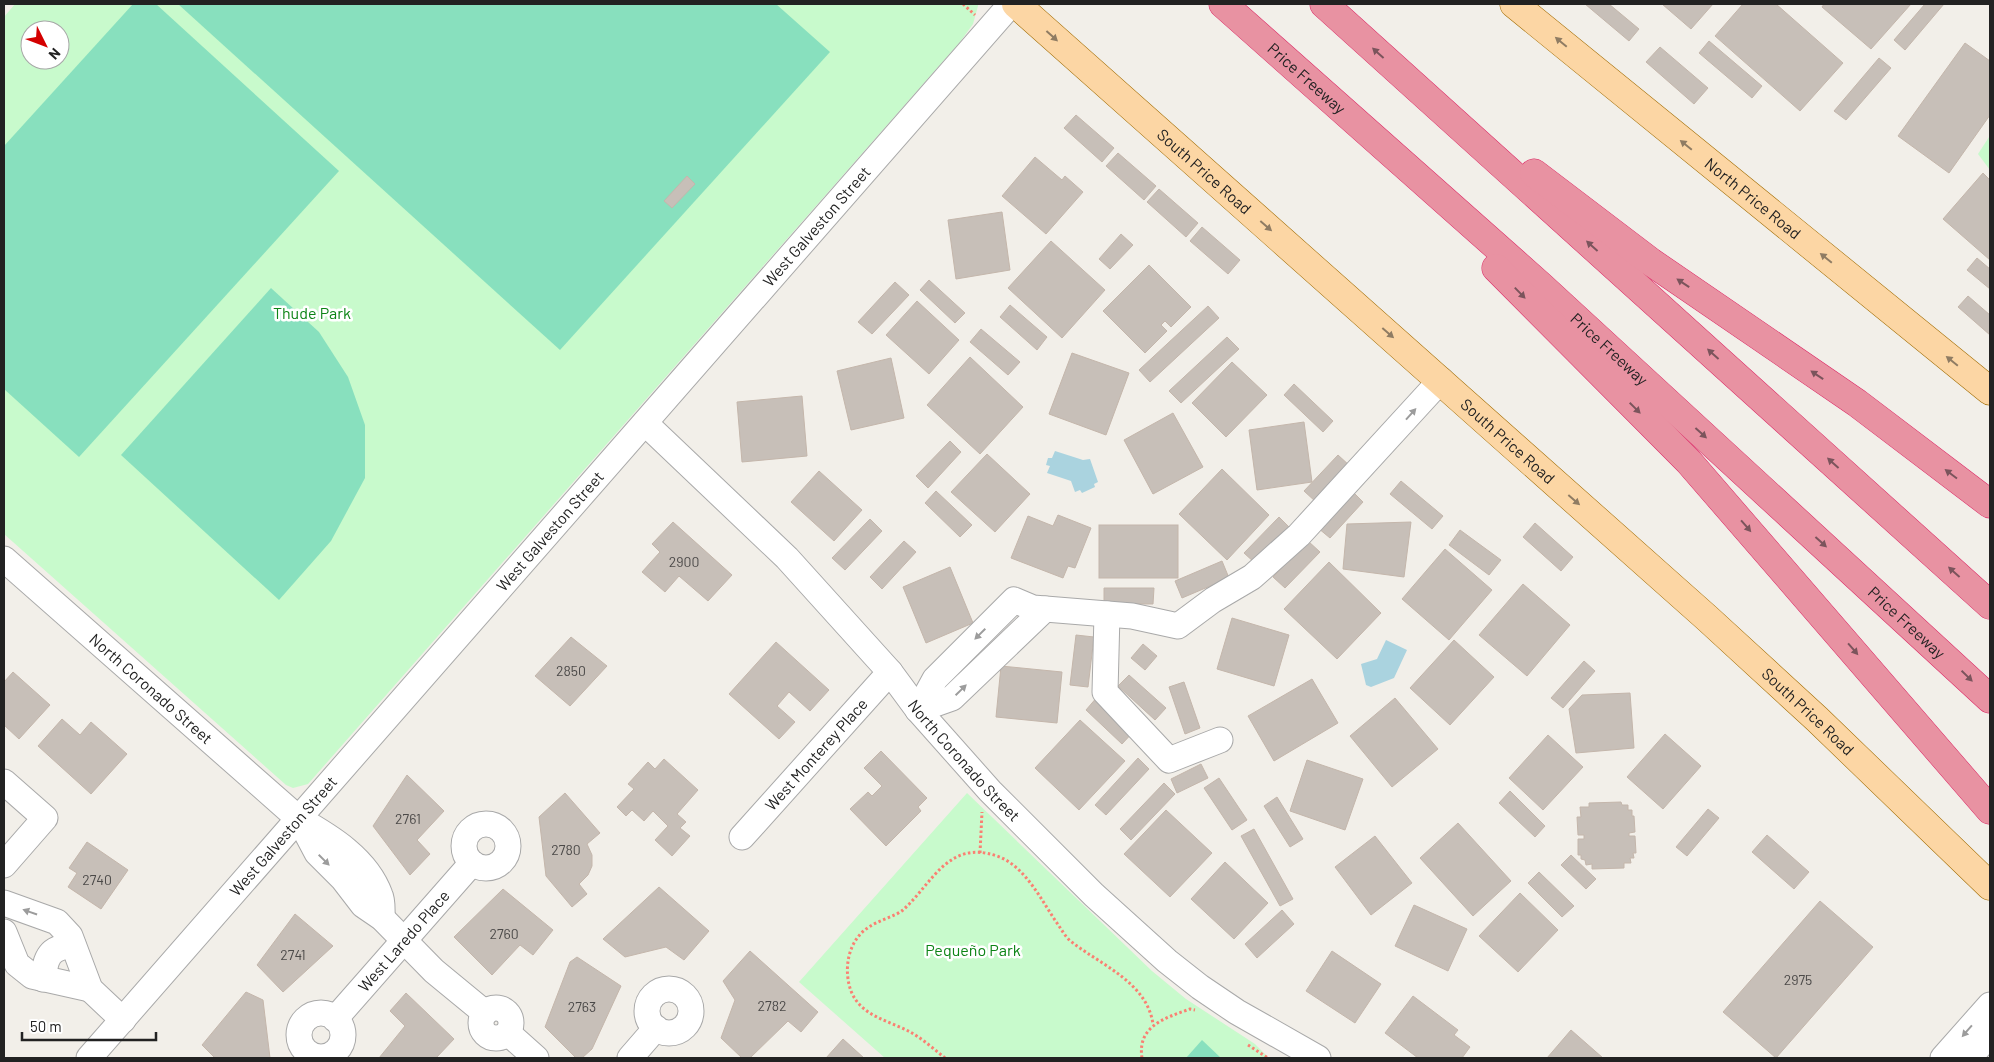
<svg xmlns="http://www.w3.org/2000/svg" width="1994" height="1062" font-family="Barlow,sans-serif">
<rect width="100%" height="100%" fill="#f2efe9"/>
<g fill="#c8facc" fill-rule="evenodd">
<path d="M15 4H978V6L973 24 960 42 308 784 293 788 286 785 4 534V17ZM30 30H60V60H30Z"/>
<polygon points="1989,137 1990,138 1990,170 1978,154"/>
<polygon points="967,793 1152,971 1186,999 1255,1044 1269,1058 885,1058 799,982"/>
</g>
<g fill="#88e0be">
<polygon points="133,4 156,4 339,171 79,457 4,389 4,146"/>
<polygon points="178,4 776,4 830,52 560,350"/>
<polygon points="271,288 319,332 348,377 365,425 365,478 331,541 279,600 121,455"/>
<polygon points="1202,1040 1221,1058 1186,1058"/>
</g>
<g fill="#aad3df">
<polygon points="1055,451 1083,460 1090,459 1098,482 1094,484 1095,487 1082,493 1080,490 1075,492 1071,481 1047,473 1050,466 1046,465 1048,458 1052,458"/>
<polygon points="1386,640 1407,650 1394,678 1371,687 1366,685 1361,664 1377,659"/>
</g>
<g fill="#c7bfb8" stroke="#c4b6ab">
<polygon points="1585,4 1609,4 1639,29 1629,41"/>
<polygon points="1662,4 1713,4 1691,29"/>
<polygon points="1743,4 1776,4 1843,63 1800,111 1715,36"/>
<polygon points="1824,4 1911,4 1871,49 1822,7"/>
<polygon points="1925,4 1944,4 1905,50 1894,40"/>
<polygon points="1709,41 1762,86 1752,98 1699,53"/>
<polygon points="1965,43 1990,61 1990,115 1949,173 1898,136"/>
<polygon points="1660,47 1708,88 1694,104 1646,62"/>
<polygon points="1879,58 1891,68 1846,120 1834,111"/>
<polygon points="1076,115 1114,148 1102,162 1064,128"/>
<polygon points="1118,153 1156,186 1144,200 1106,166"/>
<polygon points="1035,157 1062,180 1065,176 1083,192 1046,234 1002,196"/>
<polygon points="1983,173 1990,180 1990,260 1943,219"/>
<polygon points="687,176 695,184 672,208 664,201"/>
<polygon points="1159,189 1198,223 1186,237 1147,202"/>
<polygon points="1002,212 1010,270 956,279 948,220"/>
<polygon points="1202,227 1240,260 1228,274 1190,241"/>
<polygon points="1121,234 1133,245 1110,269 1099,259"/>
<polygon points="1051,241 1105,290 1062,338 1008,288"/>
<polygon points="1977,258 1990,269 1990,289 1967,270"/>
<polygon points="1149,265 1191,307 1171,327 1165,321 1161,325 1167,331 1145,353 1103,311"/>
<polygon points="929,280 965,313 955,323 920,290"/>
<polygon points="895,282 909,295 872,334 858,322"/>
<polygon points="1968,296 1990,315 1990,335 1958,307"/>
<polygon points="917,301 959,340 929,374 886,335"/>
<polygon points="1010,305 1047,337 1037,350 1000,317"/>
<polygon points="1208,306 1219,318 1150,382 1139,370"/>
<polygon points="981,329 1020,362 1008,375 970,342"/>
<polygon points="1227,337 1239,349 1181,403 1169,391"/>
<polygon points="1072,353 1129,373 1106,435 1049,414"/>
<polygon points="970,357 1023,407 980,454 927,405"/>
<polygon points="891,358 904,418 851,430 837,371"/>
<polygon points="1232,362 1267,395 1226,437 1192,403"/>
<polygon points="1294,384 1333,421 1323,432 1284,395"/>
<polygon points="802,396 807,456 742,462 737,402"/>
<polygon points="1173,413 1203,467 1153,494 1124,440"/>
<polygon points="1304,422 1312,482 1257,490 1249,430"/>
<polygon points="950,441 961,452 928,488 916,476"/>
<polygon points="987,454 1030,494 995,532 951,492"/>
<polygon points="1338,455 1350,466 1316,502 1304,491"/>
<polygon points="1222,469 1269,515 1227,560 1179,514"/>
<polygon points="819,471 862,510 834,541 791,502"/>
<polygon points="1401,481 1443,516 1432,529 1390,494"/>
<polygon points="936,491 972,525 960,537 925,503"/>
<polygon points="1353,492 1363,502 1330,538 1318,528"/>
<polygon points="1058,515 1091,528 1075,568 1068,566 1063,578 1011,558 1028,516 1053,526"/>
<polygon points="1279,517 1290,528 1255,563 1244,553"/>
<polygon points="870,519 882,531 845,570 832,558"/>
<polygon points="673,522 732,575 708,601 679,576 665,592 642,572 660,552 652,544"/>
<polygon points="1411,522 1404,577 1343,569 1347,524"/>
<polygon points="1535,523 1573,557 1561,571 1523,537"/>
<rect x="1099" y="525" width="79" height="53"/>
<polygon points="1460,530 1501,560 1489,575 1449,545"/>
<polygon points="904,541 916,552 882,589 870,577"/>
<polygon points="1308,541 1320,552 1285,588 1273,577"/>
<polygon points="1445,549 1492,590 1449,640 1402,599"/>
<polygon points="1222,561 1229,578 1182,598 1175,581"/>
<polygon points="1329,562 1381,613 1337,659 1284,609"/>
<polygon points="950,567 973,623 926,643 903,587"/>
<polygon points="1523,584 1570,625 1527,676 1479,635"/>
<polygon points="1104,588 1154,588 1153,604 1104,604"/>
<polygon points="1232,618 1289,635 1274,686 1217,669"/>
<polygon points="1076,635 1094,637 1088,687 1070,685"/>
<polygon points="571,637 607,666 570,706 535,676"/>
<polygon points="1454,640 1494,677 1450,725 1410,688"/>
<polygon points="776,642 829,690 810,711 789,692 777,706 795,722 779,739 729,694"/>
<polygon points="1143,644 1157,656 1145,670 1131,658"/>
<polygon points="1584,661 1595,671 1563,708 1551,698"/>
<polygon points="1001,666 1062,672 1057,723 996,717"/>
<polygon points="13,672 50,705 19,739 4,725 4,682"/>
<polygon points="1129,675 1166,708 1155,720 1118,686"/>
<polygon points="1312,679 1338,723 1274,761 1248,716"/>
<polygon points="1184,682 1200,728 1185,734 1169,687"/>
<polygon points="1630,693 1634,748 1576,753 1569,709 1582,695"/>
<polygon points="1098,696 1135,730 1122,744 1086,710"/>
<polygon points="1395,698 1438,749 1392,787 1350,736"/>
<polygon points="62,719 80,735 91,722 127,754 91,794 38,746"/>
<polygon points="1080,720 1125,761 1079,810 1035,768"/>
<polygon points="1665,734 1701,766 1663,809 1627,777"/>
<polygon points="1548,735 1583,767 1543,810 1509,778"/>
<polygon points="881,751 927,798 918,807 921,811 886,846 850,809 868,792 872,796 882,786 864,768"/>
<polygon points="1138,758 1149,769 1106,815 1095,805"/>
<polygon points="664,759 698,790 677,814 686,822 680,828 690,836 672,856 655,840 668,826 653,811 644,821 632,810 626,816 617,807 634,789 628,784 648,762 655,769"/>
<polygon points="1307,760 1363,779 1345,830 1290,811"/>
<polygon points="1201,764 1208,778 1177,793 1171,779"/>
<polygon points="407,775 444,811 417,840 430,854 410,875 373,826"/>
<polygon points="1219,778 1247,820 1232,830 1204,788"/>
<polygon points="1164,783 1175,794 1131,840 1120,829"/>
<polygon points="1510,791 1545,826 1535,837 1499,803"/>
<polygon points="565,793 600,833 587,844 592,855 592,866 588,875 579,884 587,894 572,907 546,876 539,817"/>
<polygon points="1277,797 1303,839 1290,847 1264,806"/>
<polygon points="1621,802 1622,805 1628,805 1628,810 1632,810 1632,816 1634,816 1635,832 1629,833 1629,836 1635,836 1636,853 1633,853 1634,858 1630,858 1631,863 1624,863 1624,868 1592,869 1592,864 1586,865 1585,860 1581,859 1581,855 1578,855 1578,839 1584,839 1584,835 1578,835 1577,817 1581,817 1580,807 1589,807 1589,803"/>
<polygon points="1708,809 1719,818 1687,856 1676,847"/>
<polygon points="1166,810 1212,853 1170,897 1124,854"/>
<polygon points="1458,823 1511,881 1473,916 1420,858"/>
<polygon points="1254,829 1293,899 1280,906 1241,836"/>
<polygon points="1767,835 1809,872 1794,889 1752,852"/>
<polygon points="1375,836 1412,883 1371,915 1335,867"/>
<polygon points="87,842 128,870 101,909 68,887 77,873 69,868"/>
<polygon points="1571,855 1596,879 1586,889 1561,865"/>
<polygon points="1225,862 1268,903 1234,939 1191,899"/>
<polygon points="1539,872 1574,906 1562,917 1528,883"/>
<polygon points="659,887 709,931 684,960 666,947 625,957 603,939"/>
<polygon points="503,889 553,930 533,955 520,945 492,975 454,937"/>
<polygon points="1520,893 1558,930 1518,972 1479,936"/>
<polygon points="1820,901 1873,947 1776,1058 1723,1012"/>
<polygon points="1414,905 1467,929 1448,971 1395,946"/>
<polygon points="1282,910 1294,924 1257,958 1245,944"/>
<polygon points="295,914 333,946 283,992 257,965"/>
<polygon points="750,951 818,1012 801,1032 788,1021 750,1058 742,1058 721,1038 735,1000 723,981"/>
<polygon points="1332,951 1381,984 1355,1023 1306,991"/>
<polygon points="577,957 621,986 592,1049 582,1058 576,1058 545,1027 570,962"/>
<polygon points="246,992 263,1000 270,1058 215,1058 202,1045"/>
<polygon points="406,993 454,1039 436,1058 379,1058 405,1026 390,1011"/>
<polygon points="1413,996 1458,1030 1454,1035 1470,1047 1462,1058 1418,1058 1385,1033"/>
<polygon points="1571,1030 1603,1058 1547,1058"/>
<polygon points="843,1039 864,1058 826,1058"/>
</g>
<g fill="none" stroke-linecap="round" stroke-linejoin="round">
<g stroke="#a9a9a9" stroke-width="27">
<g id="minor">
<path id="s1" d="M645 423 787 558 890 672 918 710 990 791 1094 895 1167 961 1200 987 1237 1012 1318 1058"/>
<path id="s2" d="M4 559 299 819C331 837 367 859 380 895 383 901 382 911 382 918"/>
<polyline points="1107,614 1105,692 1169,760 1220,740"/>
<polyline points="918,710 935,679 1014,600 1033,608 1132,616 1178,626 1213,600 1252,577 1299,535 1441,380"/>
<polyline points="918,710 952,698 1045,609"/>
<polyline points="4,782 45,818 4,865"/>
<polyline points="299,819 317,853 343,879 363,905 382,918 434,971 485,1013"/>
<circle cx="486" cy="846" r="22"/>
<path id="s3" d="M742 837 890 672"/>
<polyline points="4,903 57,922 70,936 90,989 123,1020"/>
<polyline points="4,932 17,964 32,976 90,989"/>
<path d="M43 979C46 956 49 948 73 945"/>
<circle cx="669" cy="1011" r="22"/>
<circle cx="496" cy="1023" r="15"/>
<circle cx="321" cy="1035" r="22"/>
<path id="s4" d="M335 1019 472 863"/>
<polyline points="508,1033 536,1058"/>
<path id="s5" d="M89 1058 1011 4"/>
<polyline points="630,1058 656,1028"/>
<polyline points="1943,1058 1990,1005"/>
<polyline points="1969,1058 1990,1034"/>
</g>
</g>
<g stroke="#a06b00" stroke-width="29">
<g id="major">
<path id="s6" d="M1016 4 1707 618 1817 719 1990 886"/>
<path id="s7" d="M1514 4 1990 391"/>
</g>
</g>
<g stroke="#dc2a67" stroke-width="29">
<g id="highway">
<path id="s8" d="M1223 4 1541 286 1990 699"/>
<polyline points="1324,4 1990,605"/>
<polyline points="1534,173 1651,262 1857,403 1990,504"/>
<polyline points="1496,268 1689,462 1990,810"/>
</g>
</g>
<g stroke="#fa8072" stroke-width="3" stroke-dasharray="2.5 2.5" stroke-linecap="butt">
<polyline points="963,4 975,15"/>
<polyline points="980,853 982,812"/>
<polyline points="1248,1045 1268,1058"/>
<path d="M945 1058C935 1050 924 1040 912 1033 891 1021 861 1017 851 991 843 969 848 940 869 927 879 920 894 917 903 910 932 884 948 839 997 856 1026 866 1042 902 1059 926 1063 932 1067 939 1073 943 1103 966 1147 983 1153 1024"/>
<path d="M1142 1058C1137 1026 1165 1018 1190 1009L1195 1010"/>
</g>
<use href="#minor" stroke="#fff" stroke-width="25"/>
<use href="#major" stroke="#fcd6a4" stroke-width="28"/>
<use href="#highway" stroke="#e892a2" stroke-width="28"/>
</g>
<defs><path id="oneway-solid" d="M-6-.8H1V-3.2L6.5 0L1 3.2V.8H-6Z" transform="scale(1.25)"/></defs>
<g fill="#8f7c63">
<use href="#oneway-solid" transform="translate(1052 36) rotate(42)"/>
<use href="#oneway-solid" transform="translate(1561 42) rotate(-140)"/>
<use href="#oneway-solid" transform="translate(1686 145) rotate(-141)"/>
<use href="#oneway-solid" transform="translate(1266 226) rotate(41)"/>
<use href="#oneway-solid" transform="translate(1826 258) rotate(-141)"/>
<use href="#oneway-solid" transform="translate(1388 333) rotate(41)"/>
<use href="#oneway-solid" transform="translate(1952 361) rotate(-141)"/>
<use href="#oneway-solid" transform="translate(1574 500) rotate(41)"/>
</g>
<g fill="#7b545c">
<use href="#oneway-solid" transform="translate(1378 53) rotate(-138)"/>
<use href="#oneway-solid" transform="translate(1592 246) rotate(-138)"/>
<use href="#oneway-solid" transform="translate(1683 283) rotate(-146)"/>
<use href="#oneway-solid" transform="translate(1520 293) rotate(46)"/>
<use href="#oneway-solid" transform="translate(1713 354) rotate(-138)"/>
<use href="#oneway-solid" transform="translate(1817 375) rotate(-146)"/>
<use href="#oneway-solid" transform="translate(1635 408) rotate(45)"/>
<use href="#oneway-solid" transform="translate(1701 433) rotate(42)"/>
<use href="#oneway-solid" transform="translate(1833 463) rotate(-138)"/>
<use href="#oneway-solid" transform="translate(1951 474) rotate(-143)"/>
<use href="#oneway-solid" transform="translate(1746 526) rotate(49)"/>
<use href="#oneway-solid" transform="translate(1821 542) rotate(42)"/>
<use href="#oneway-solid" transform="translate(1954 572) rotate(-138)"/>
<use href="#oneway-solid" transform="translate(1853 649) rotate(49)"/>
<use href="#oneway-solid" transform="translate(1967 676) rotate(44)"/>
</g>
<g fill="#9c9c9c">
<use href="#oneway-solid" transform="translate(1411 414) rotate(-48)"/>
<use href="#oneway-solid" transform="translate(980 634) rotate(135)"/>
<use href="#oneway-solid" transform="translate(961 690) rotate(-44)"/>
<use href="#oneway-solid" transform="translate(324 860) rotate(45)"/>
<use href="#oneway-solid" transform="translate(30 912) rotate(-161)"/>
<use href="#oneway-solid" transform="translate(1967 1031) rotate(131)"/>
</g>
<g text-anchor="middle" stroke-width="5" stroke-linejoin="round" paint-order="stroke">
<g font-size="14" fill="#4b4948">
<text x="684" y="567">2900</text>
<text x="571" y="676">2850</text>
<text x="408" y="824">2761</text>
<text x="566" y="855">2780</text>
<text x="97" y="885">2740</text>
<text x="504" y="939">2760</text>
<text x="293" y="960">2741</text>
<text x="1798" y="985">2975</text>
<text x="772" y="1011">2782</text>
<text x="582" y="1012">2763</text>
</g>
<g font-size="16" fill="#222" stroke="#fff">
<text dy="6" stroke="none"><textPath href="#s8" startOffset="112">Price Freeway</textPath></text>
<text dy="6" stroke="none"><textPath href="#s6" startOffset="252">South Price Road</textPath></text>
<text dy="6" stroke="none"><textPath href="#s7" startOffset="308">North Price Road</textPath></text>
<text dy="6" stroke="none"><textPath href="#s5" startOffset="1105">West Galveston Street</textPath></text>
<text dy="6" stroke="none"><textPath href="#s8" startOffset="518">Price Freeway</textPath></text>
<text dy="6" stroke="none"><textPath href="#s6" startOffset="658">South Price Road</textPath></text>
<text dy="6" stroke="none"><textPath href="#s5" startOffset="700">West Galveston Street</textPath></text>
<text dy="6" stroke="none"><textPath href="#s8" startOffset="922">Price Freeway</textPath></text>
<text dy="6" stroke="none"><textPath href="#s2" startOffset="196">North Coronado Street</textPath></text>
<text dy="6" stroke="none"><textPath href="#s6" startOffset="1062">South Price Road</textPath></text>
<text dy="6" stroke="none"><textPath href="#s3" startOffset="111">West Monterey Place</textPath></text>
<text dy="6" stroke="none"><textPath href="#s1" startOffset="465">North Coronado Street</textPath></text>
<text dy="6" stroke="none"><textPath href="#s5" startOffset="295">West Galveston Street</textPath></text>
<text dy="6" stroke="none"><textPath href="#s4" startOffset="104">West Laredo Place</textPath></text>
</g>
<g font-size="16" fill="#0c8416" stroke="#fff">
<text x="312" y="319">Thude Park</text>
<text x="973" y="956">Pequeño Park</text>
</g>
</g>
<rect width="1994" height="1062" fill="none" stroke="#222222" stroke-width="10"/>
<g transform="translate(45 45) rotate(132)"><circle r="24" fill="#ffffff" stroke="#a7a7a7"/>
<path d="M0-4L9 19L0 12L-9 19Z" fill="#d40000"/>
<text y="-8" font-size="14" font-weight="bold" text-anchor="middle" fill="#222222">N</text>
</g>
<path d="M22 1032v8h134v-8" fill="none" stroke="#222222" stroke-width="2.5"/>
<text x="30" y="1032" font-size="15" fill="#222222" stroke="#ffffff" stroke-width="4" paint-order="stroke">50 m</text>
</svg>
